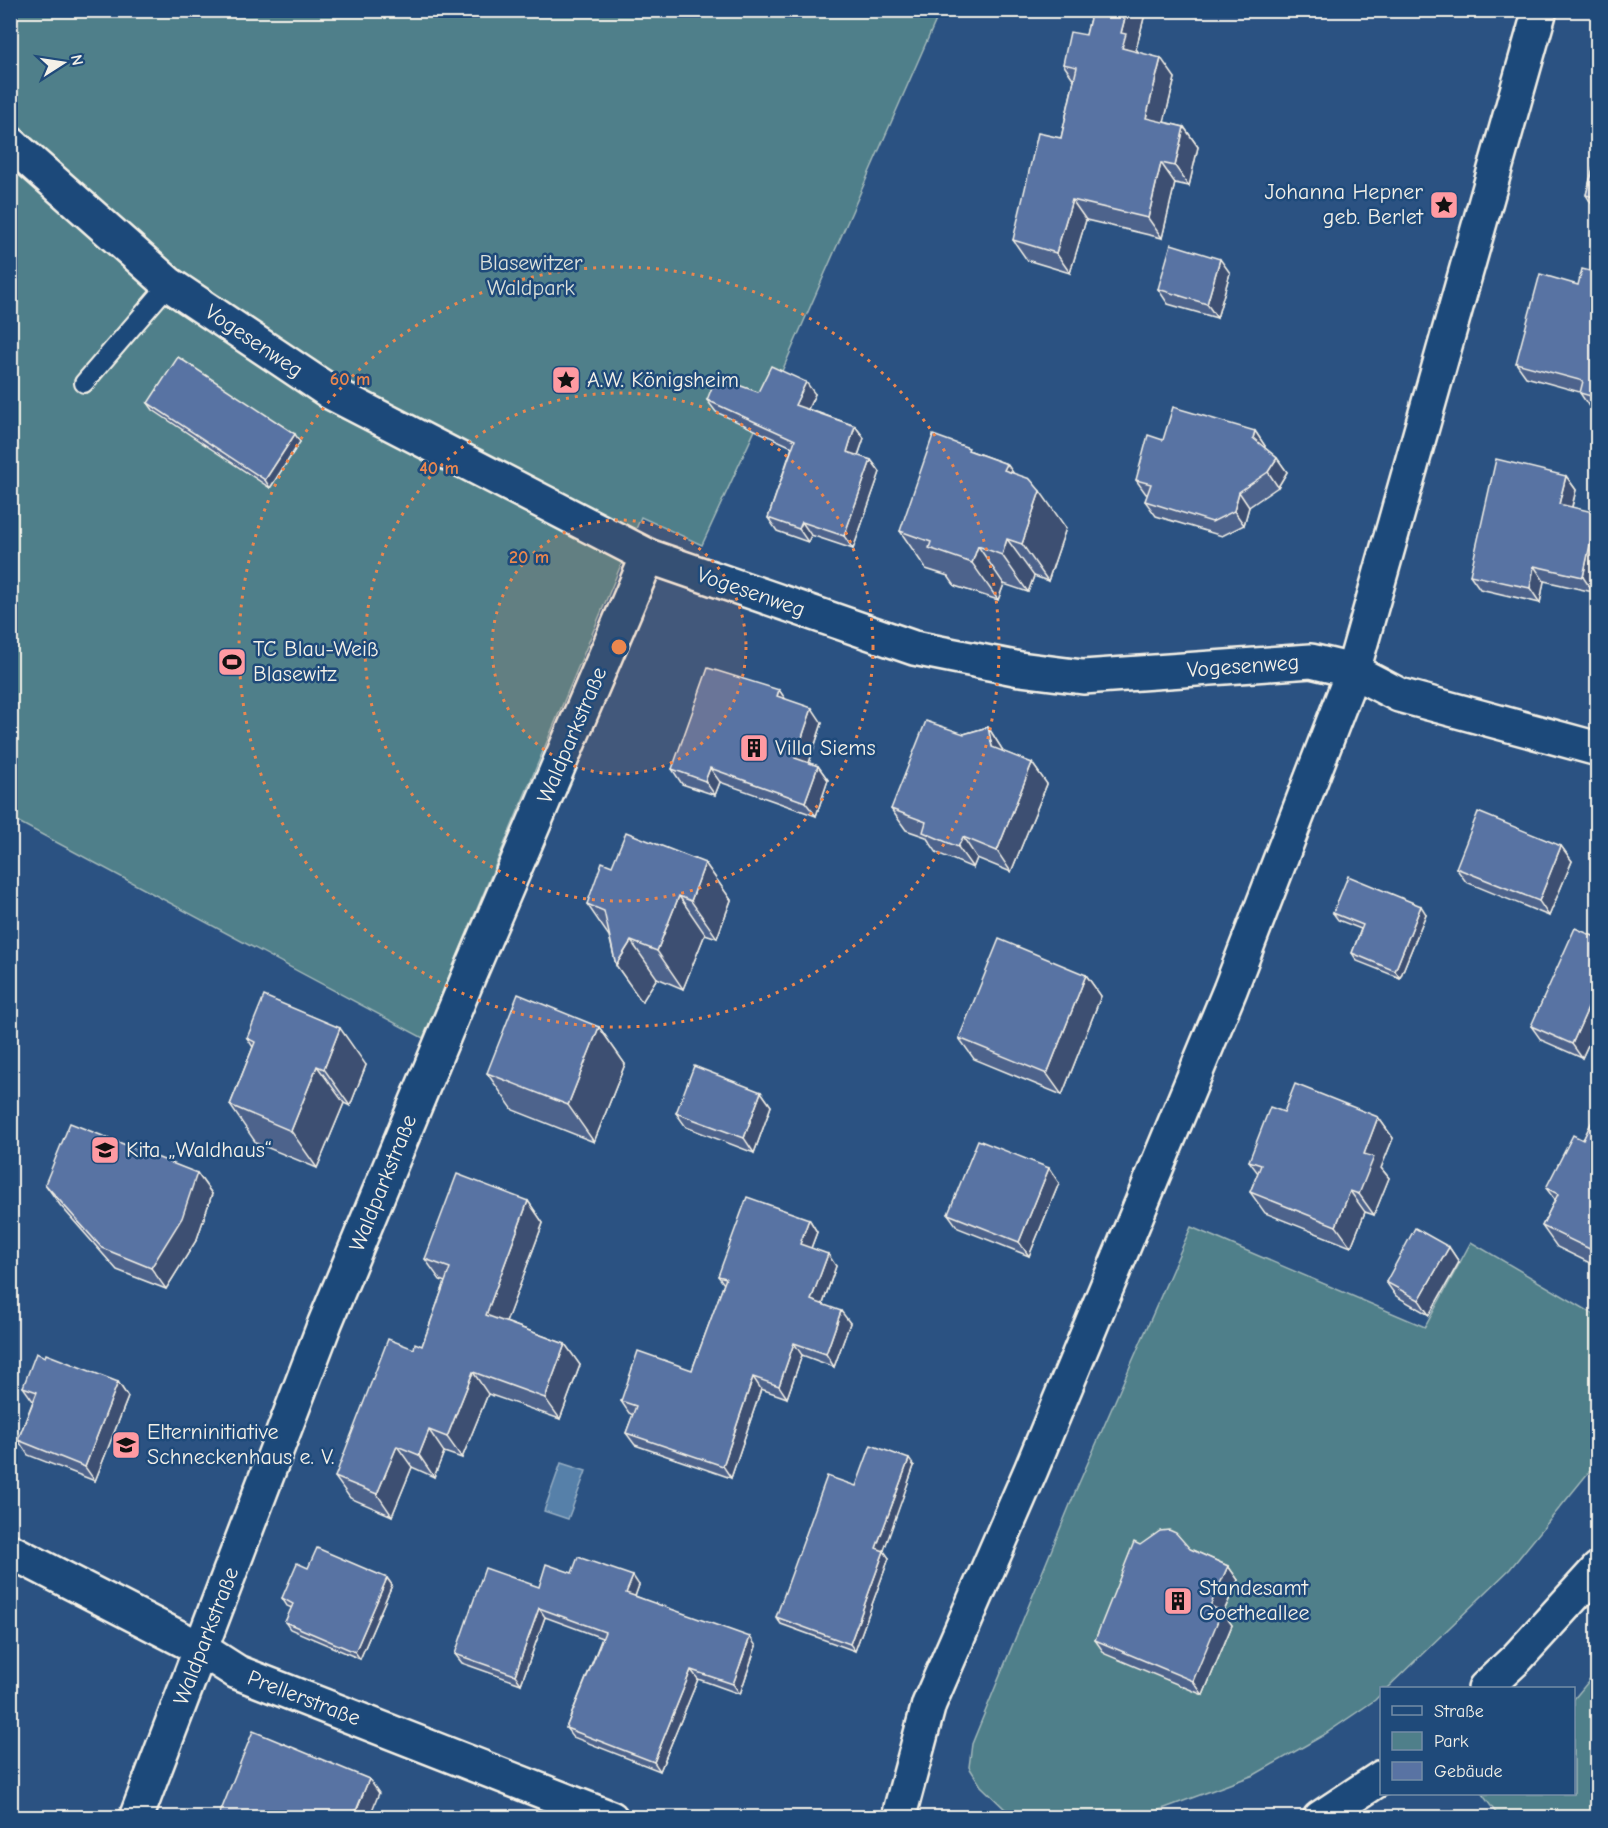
<svg xmlns="http://www.w3.org/2000/svg" width="1608" height="1828" font-family="'Comic Neue',sans-serif">
  <style>
    .green { fill: #4f7f8a; stroke: #a2b8b9; stroke-width: 1.5 }
    .water { fill: #5680a9; stroke: #95adc2; stroke-width: 1.5 }
    .lines { fill: none; stroke-linecap: round; stroke-linejoin: round }
    .service-casing { stroke: #f4f1e8; stroke-width: 22 }
    .minor-casing { stroke: #f4f1e8; stroke-width: 38 }
    .secondary-casing { stroke: #f4f1e8; stroke-width: 38 }
    .service { stroke: #1f4a7a; stroke-width: 18 }
    .minor { stroke: #1f4a7a; stroke-width: 33 }
    .secondary { stroke: #1f4a7a; stroke-width: 33 }
    .wall { fill: #4d638c; stroke: #f4f1e8; stroke-width: 1.5 }
    .shaded-wall { fill: #3e5072; stroke: #f4f1e8; stroke-width: 1.5 }
    .building { fill: #5973a3; stroke: #f4f1e8; stroke-width: 1.5 }
    .ring { fill: none; stroke: #ec874e; stroke-width: 3; stroke-dasharray: 3 6 }
    .labels { text-anchor: middle; dominant-baseline: central; stroke-width: 5; stroke-linejoin: round; paint-order: stroke }
    .poi-label { font-size: 22px; fill: #f4f1e8; stroke: #1f4a7a; text-anchor: start }
    .park-label { font-size: 22px; fill: #dbe0da; stroke: #1f4a7a }
    .street-label { font-size: 22px; fill: #f4f1e8; stroke: #1f4a7a }
    .centre { fill: #ec874e; stroke: #1f4a7a; stroke-width: 3 }
    .ring-label { font-size: 18px; text-anchor: middle; font-weight: bold; fill: #ec874e; stroke: #1f4a7a; stroke-width: 5; stroke-linejoin: round; paint-order: stroke }
  </style>
  <rect width="100%" height="100%" fill="#2b5282"/>
  <filter id="ink" filterUnits="userSpaceOnUse"><feTurbulence type="fractalNoise" baseFrequency=".0167" numOctaves="2"/><feDisplacementMap in="SourceGraphic" scale="12" xChannelSelector="R" yChannelSelector="G"/><feConvolveMatrix kernelMatrix="1 2 1 2 8 2 1 2 1" color-interpolation-filters="sRGB"/></filter>
  <g filter="url(#ink)">
    <g class="green">
      <path d="M11,11H940L779,378L702,545L641,517L423,1038L11,818Z"/>
      <path d="M1191,1227L1425,1327L1471,1242L1597,1316V1462L1510,1569L1387,1688H1382L1381,1694L1375,1700L1322,1736L1254,1775L1154,1812L1125,1817H1024L1005,1809L981,1786L969,1767L972,1744L1076,1490Z"/>
      <path d="M1597,1671V1817H1499L1482,1794H1574V1699Z"/>
    </g>
    <path class="water" d="M561,1463L586,1471L568,1519L544,1511Z"/>
    <g class="lines">
      <g class="service-casing">
        <path id="service" d="M84,383L169,284"/>
      </g>
      <g class="minor-casing">
        <g id="minor">
          <path d="M10,143L169,284L330,392L648,556L914,648L1020,669L1083,677L1311,661L1353,671L1399,695L1598,749"/>
          <path d="M10,1551L201,1649L237,1672L611,1818"/>
          <path d="M136,1818L325,1323L468,978L648,556"/>
          <path d="M900,1818L901,1808L929,1704L1031,1470L1230,990L1353,671L1540,10"/>
        </g>
      </g>
      <g class="secondary-casing">
        <g id="secondary">
          <path d="M1485,1688L1517,1658L1598,1569"/>
          <path d="M1320,1818L1382,1777"/>
        </g>
      </g>
      <use href="#service" class="service"/>
      <use href="#minor" class="minor"/>
      <use href="#secondary" class="secondary"/>
    </g>
    <g class="wall">
      <path d="M1092,10H1146L1136,49L1138,52L1175,78L1164,122L1184,127L1198,147L1189,186L1175,183L1162,238L1086,220L1070,273L1027,260L1013,240L1061,138L1074,80L1063,64L1086,35Z"/>
      <path d="M1598,150V204L1591,203L1586,195Z"/>
      <path d="M1230,273L1217,318L1168,304L1158,289Z"/>
      <path d="M1598,273V410L1590,408L1580,393V392L1526,377L1516,363L1578,285Z"/>
      <path d="M758,392L815,394L808,409L855,426L864,438L858,456L871,460L880,472L853,549L811,535L808,542L777,531L768,518L792,447L716,412L707,400Z"/>
      <path d="M148,403L300,442L270,488L153,410Z"/>
      <path d="M1255,431L1265,446L1264,447L1277,458L1287,472L1278,487L1249,507L1244,525L1222,536L1156,516L1145,501L1148,494H1146L1136,480L1163,440Z"/>
      <path d="M971,451L1007,464L1013,474L1066,528L1048,581L1034,576L1028,592L1004,584L998,600L955,586L948,576L926,569L900,531Z"/>
      <path d="M1566,476L1576,490L1572,507L1593,592L1544,581L1540,603L1480,589L1470,575Z"/>
      <path d="M779,690L785,699L822,723L809,763L818,766L828,780L816,816L720,782L715,795L682,784L672,769Z"/>
      <path d="M988,727L1002,749L1003,752L1032,763L1047,784L1011,872L977,858L973,868L937,853L926,837L906,830L891,809L964,734Z"/>
      <path d="M1561,846L1572,861L1549,916L1466,882L1456,868Z"/>
      <path d="M705,863L731,900L717,938L705,934L683,989L657,978L642,1002L616,965L609,936L587,904L612,866Z"/>
      <path d="M1333,913L1426,914L1400,978L1357,961L1352,953L1361,929L1338,920Z"/>
      <path d="M1598,938V1023L1582,1058L1541,1040L1531,1026Z"/>
      <path d="M1086,975L1101,996L1062,1095L974,1059L959,1038Z"/>
      <path d="M599,1027L625,1064L594,1142L513,1110L487,1073Z"/>
      <path d="M247,1038L366,1065L350,1106L344,1103L317,1168L256,1143L230,1105L253,1047Z"/>
      <path d="M761,1092L771,1106L754,1153L686,1127L676,1113Z"/>
      <path d="M1598,1109V1267L1557,1247L1542,1226L1555,1200L1546,1188L1583,1140Z"/>
      <path d="M1284,1112L1378,1117L1393,1138L1381,1168L1389,1178L1374,1215L1365,1212L1351,1247L1265,1213L1250,1192L1258,1173L1249,1161Z"/>
      <path d="M197,1173L212,1194L197,1239L166,1289L117,1270L60,1205L45,1184Z"/>
      <path d="M1059,1183L1029,1256L958,1228L948,1214Z"/>
      <path d="M528,1201L543,1223L506,1322L565,1344L580,1365L560,1419L488,1394L462,1458L444,1452L434,1477L412,1467L392,1516L350,1498L335,1477L414,1349L422,1346L445,1282L440,1280L425,1259Z"/>
      <path d="M809,1219L817,1232L811,1248L836,1266L823,1304L850,1323L834,1367L802,1355L787,1398L761,1389L731,1478L635,1445L626,1433L633,1415L629,1413L621,1401L692,1370L724,1284L718,1276Z"/>
      <path d="M1449,1247L1459,1262L1429,1315L1396,1296L1386,1282Z"/>
      <path d="M118,1382L128,1397L95,1481L28,1455L18,1440L33,1401L23,1387Z"/>
      <path d="M914,1466L883,1551L889,1558L855,1651L781,1624L776,1617L856,1486Z"/>
      <path d="M1140,1545L1190,1549L1228,1566L1238,1580L1223,1613L1232,1625L1203,1695L1105,1654L1095,1640Z"/>
      <path d="M308,1568L387,1578L392,1585L360,1659L290,1629L285,1622L292,1608L287,1606L282,1598Z"/>
      <path d="M572,1573L639,1585L635,1596L756,1646L740,1694L698,1679L660,1771L573,1737L566,1728L602,1638L545,1617L521,1684L462,1663L455,1654L539,1587Z"/>
    </g>
    <g class="shaded-wall">
      <path d="M1127,10H1146L1136,49L1140,54L1122,48L1121,33Z"/>
      <path d="M1161,58L1175,78L1160,138L1146,118Z"/>
      <path d="M1184,127L1198,147L1189,186L1175,166Z"/>
      <path d="M1161,163L1175,183L1162,238L1148,218Z"/>
      <path d="M1072,200L1086,220L1070,273L1056,253Z"/>
      <path d="M1220,259L1230,273L1217,318L1207,304Z"/>
      <path d="M806,382L815,394L804,417L795,405Z"/>
      <path d="M855,426L864,438L855,464L847,452Z"/>
      <path d="M1255,431L1265,446L1263,452L1253,438Z"/>
      <path d="M295,434L300,442L270,488L265,480Z"/>
      <path d="M1277,458L1287,472L1278,487L1268,472Z"/>
      <path d="M871,460L880,472L853,549L844,536Z"/>
      <path d="M1007,464L1033,501L1004,470Z"/>
      <path d="M1566,476L1576,490L1569,518L1559,504Z"/>
      <path d="M1040,491L1066,528L1048,581L1022,544Z"/>
      <path d="M1239,492L1249,507L1244,525L1234,511Z"/>
      <path d="M1597,513L1598,572L1593,592L1583,577Z"/>
      <path d="M802,522L811,535L808,542L799,529Z"/>
      <path d="M1007,539L1034,576L1028,592L1002,555Z"/>
      <path d="M978,546L1004,584L998,600L972,563Z"/>
      <path d="M1534,566L1544,581L1540,603L1530,588Z"/>
      <path d="M779,690L789,704L777,696Z"/>
      <path d="M812,708L822,723L806,772L795,758Z"/>
      <path d="M988,727L1002,749L1007,768L992,747Z"/>
      <path d="M1032,763L1047,784L1011,872L997,851Z"/>
      <path d="M818,766L828,780L816,816L805,802Z"/>
      <path d="M710,768L720,782L715,795L705,781Z"/>
      <path d="M963,837L977,858L973,868L958,847Z"/>
      <path d="M1561,846L1572,861L1549,916L1539,901Z"/>
      <path d="M705,863L731,900L717,938L691,901Z"/>
      <path d="M679,896L705,934L683,989L657,951Z"/>
      <path d="M1421,906L1426,914L1400,978L1395,971Z"/>
      <path d="M631,941L657,978L642,1002L616,965Z"/>
      <path d="M1086,975L1101,996L1062,1095L1047,1074Z"/>
      <path d="M1598,986V1023L1582,1058L1572,1044Z"/>
      <path d="M599,1027L625,1064L594,1142L568,1105Z"/>
      <path d="M340,1028L366,1065L350,1106L324,1069Z"/>
      <path d="M317,1066L344,1103L317,1168L291,1131Z"/>
      <path d="M761,1092L771,1106L754,1153L744,1138Z"/>
      <path d="M1378,1117L1393,1138L1381,1168L1389,1178L1374,1215L1359,1194L1364,1154Z"/>
      <path d="M1049,1168L1059,1183L1029,1256L1019,1242Z"/>
      <path d="M197,1173L212,1194L197,1239L166,1289L151,1268Z"/>
      <path d="M1350,1191L1365,1212L1351,1247L1336,1226Z"/>
      <path d="M528,1201L543,1223L501,1336L486,1315Z"/>
      <path d="M809,1219L817,1232L808,1256L800,1244Z"/>
      <path d="M1449,1247L1459,1262L1429,1315L1419,1300Z"/>
      <path d="M828,1254L836,1266L820,1312L811,1300Z"/>
      <path d="M841,1311L850,1323L834,1367L826,1354Z"/>
      <path d="M794,1343L802,1355L787,1398L779,1386Z"/>
      <path d="M565,1344L580,1365L560,1419L545,1398Z"/>
      <path d="M473,1372L488,1394L462,1458L447,1437Z"/>
      <path d="M753,1377L761,1389L731,1478L723,1466Z"/>
      <path d="M118,1382L128,1397L95,1481L85,1467Z"/>
      <path d="M429,1430L444,1452L434,1477L419,1455Z"/>
      <path d="M397,1446L412,1467L392,1516L377,1494Z"/>
      <path d="M909,1459L914,1466L882,1556L876,1548Z"/>
      <path d="M884,1551L889,1558L855,1651L850,1644Z"/>
      <path d="M1228,1566L1238,1580L1223,1613L1232,1625L1203,1695L1193,1681L1210,1606Z"/>
      <path d="M633,1576L639,1585L633,1602L626,1593Z"/>
      <path d="M387,1578L392,1585L360,1659L355,1652Z"/>
      <path d="M539,1608L545,1617L521,1684L515,1675Z"/>
      <path d="M750,1637L756,1646L740,1694L733,1684Z"/>
      <path d="M691,1670L698,1679L660,1771L654,1762Z"/>
      <path d="M10,1680L15,1687L10,1696Z"/>
      <path d="M10,1712L17,1721L10,1732Z"/>
      <path d="M369,1779L379,1793L369,1818H353Z"/>
    </g>
    <g class="building">
      <path d="M1092,10H1127L1121,33L1126,34L1122,48L1161,58L1146,118L1184,127L1175,166L1161,163L1148,218L1072,200L1056,253L1013,240L1038,133L1061,138L1077,67L1063,64L1070,32L1086,35Z"/>
      <path d="M1598,150V198L1586,195Z"/>
      <path d="M1171,244L1220,259L1207,304L1158,289Z"/>
      <path d="M1582,269L1598,273V398L1580,393L1583,381L1516,363L1540,274L1578,285Z"/>
      <path d="M178,357L295,434L265,480L148,403Z"/>
      <path d="M771,366L806,382L795,405L855,426L847,452L871,460L844,536L802,522L799,529L768,518L795,440L707,400L716,377L758,392Z"/>
      <path d="M1173,407L1255,431L1253,438L1277,458L1268,472L1239,492L1234,511L1212,522L1145,501L1151,484L1136,480L1148,435L1163,440Z"/>
      <path d="M933,435L969,448L968,450L1007,464L1004,470L1030,479L1040,491L1022,544L1007,539L1002,555L978,546L972,563L929,548L931,542L900,531Z"/>
      <path d="M1496,459L1566,476L1559,504L1597,513L1583,577L1534,566L1530,588L1470,575Z"/>
      <path d="M708,668L779,690L777,696L812,708L795,758L818,766L805,802L710,768L705,781L672,769Z"/>
      <path d="M926,721L964,734L988,727L992,747L1032,763L997,851L963,837L958,847L923,832L926,822L891,809Z"/>
      <path d="M1478,812L1561,846L1539,901L1456,868Z"/>
      <path d="M626,832L705,863L691,901L679,896L657,951L631,941L616,965L604,911L587,904L602,862L612,866Z"/>
      <path d="M1348,876L1421,906L1395,971L1352,953L1363,925L1333,913Z"/>
      <path d="M1575,928L1598,938V986L1572,1044L1531,1026Z"/>
      <path d="M999,939L1086,975L1047,1074L959,1038Z"/>
      <path d="M518,994L599,1027L568,1105L487,1073Z"/>
      <path d="M264,996L340,1028L324,1069L317,1066L291,1131L230,1105L255,1042L247,1038Z"/>
      <path d="M694,1066L761,1092L744,1138L676,1113Z"/>
      <path d="M1295,1084L1378,1117L1364,1154L1374,1157L1359,1194L1350,1191L1336,1226L1250,1192L1261,1165L1249,1161L1270,1107L1284,1112Z"/>
      <path d="M1598,1109V1253L1542,1226L1558,1194L1546,1188L1573,1135L1583,1140Z"/>
      <path d="M70,1123L197,1173L182,1218L151,1268L102,1248L45,1184Z"/>
      <path d="M978,1140L1049,1168L1019,1242L948,1214Z"/>
      <path d="M457,1174L528,1201L486,1315L565,1344L545,1398L473,1372L447,1437L429,1430L419,1455L397,1446L377,1494L335,1477L388,1339L414,1349L415,1343L422,1346L450,1268L425,1259Z"/>
      <path d="M747,1197L809,1219L800,1244L828,1254L811,1300L841,1311L826,1354L794,1343L779,1386L753,1377L723,1466L626,1433L636,1406L621,1401L638,1351L692,1370L726,1278L718,1276Z"/>
      <path d="M1415,1228L1449,1247L1419,1300L1386,1282Z"/>
      <path d="M36,1353L45,1357L46,1354L118,1382L85,1467L18,1440L37,1392L23,1387Z"/>
      <path d="M871,1445L909,1459L876,1548L884,1551L850,1644L776,1617L827,1476L856,1486Z"/>
      <path d="M1169,1530L1176,1533L1190,1549L1228,1566L1210,1606L1222,1611L1193,1681L1095,1640L1134,1542L1140,1545L1160,1531Z"/>
      <path d="M317,1548L387,1578L355,1652L285,1622L293,1604L282,1598L297,1563L308,1568Z"/>
      <path d="M578,1557L633,1576L626,1593L750,1637L733,1684L691,1670L654,1762L566,1728L605,1632L539,1608L515,1675L455,1654L485,1568L539,1587L546,1564L572,1573Z"/>
      <path d="M253,1731L369,1779L353,1818H218Z"/>
    </g>
  </g>
  <circle cx="619" cy="647" r="127" fill="#ec874e" fill-opacity=".12"/>
  <g class="ring">
    <circle cx="619" cy="647" r="127"/>
    <circle cx="619" cy="647" r="254"/>
    <circle cx="619" cy="647" r="380"/>
  </g>
  <defs>
    <g id="sight-square" transform="scale(1.5)"><rect x="-9" y="-9" width="18" height="18" rx="4" fill="#ff9aa2" stroke="#1f4a7a"/><path d="M0-6L1.8-2.2L6-1.7L2.9 1.2L3.7 5.4L0 3.3L-3.7 5.4L-2.9 1.2L-6-1.7L-1.8-2.2Z" fill="#111"/></g>
    <g id="stadium-square" transform="scale(1.5)"><rect x="-9" y="-9" width="18" height="18" rx="4" fill="#ff9aa2" stroke="#1f4a7a"/><path d="M0-5a6.5 5 0 1 0 0 10a6.5 5 0 1 0 0-10ZM-3.5-1.8h7v3.6h-7Z" fill="#111"/></g>
    <g id="building-square" transform="scale(1.5)"><rect x="-9" y="-9" width="18" height="18" rx="4" fill="#ff9aa2" stroke="#1f4a7a"/><path d="M-4-6H4V6H1V3H-1V6H-4ZM-2.5-4.3h1.7v1.8h-1.7ZM.8-4.3h1.7v1.8H.8ZM-2.5-1h1.7V.8h-1.7ZM.8-1h1.7V.8H.8Z" fill="#111"/></g>
    <g id="school-square" transform="scale(1.5)"><rect x="-9" y="-9" width="18" height="18" rx="4" fill="#ff9aa2" stroke="#1f4a7a"/><path d="M0-5L7-2L0 1L-7-2ZM-4 1L0 2.5L4 1V4Q0 6-4 4Z" fill="#111"/></g>
  </defs>
  <g fill-rule="evenodd">
    <use href="#sight-square" x="1444" y="205"/>
    <use href="#sight-square" x="566" y="380"/>
    <use href="#stadium-square" x="232" y="662"/>
    <use href="#building-square" x="754" y="748"/>
    <use href="#school-square" x="105" y="1150"/>
    <use href="#school-square" x="126" y="1445"/>
    <use href="#building-square" x="1178" y="1601"/>
  </g>
  <g class="labels">
    <g class="poi-label">
      <text x="1423" y="192" text-anchor="end">Johanna Hepner<tspan x="1423" dy="25">geb. Berlet</tspan></text>
      <text x="587" y="380">A.W. Königsheim</text>
      <text x="253" y="649">TC Blau-Weiß<tspan x="253" dy="25">Blasewitz</tspan></text>
      <text x="775" y="748">Villa Siems</text>
      <text x="126" y="1150">Kita „Waldhaus“</text>
      <text x="147" y="1432">Elterninitiative<tspan x="147" dy="25">Schneckenhaus e. V.</tspan></text>
      <text x="1199" y="1588">Standesamt<tspan x="1199" dy="25">Goetheallee</tspan></text>
    </g>
    <g class="park-label">
      <text x="531" y="263">Blasewitzer<tspan x="531" dy="25">Waldpark</tspan></text>
    </g>
    <g class="street-label">
      <text transform="translate(254 341) rotate(34)">Vogesenweg</text>
      <text transform="translate(751 592) rotate(19)">Vogesenweg</text>
      <text transform="translate(1243 666) rotate(-4)">Vogesenweg</text>
      <text transform="translate(572 735) rotate(-67)">Waldparkstraße</text>
      <text transform="translate(383 1183) rotate(-68)">Waldparkstraße</text>
      <text transform="translate(206 1636) rotate(-69)">Waldparkstraße</text>
      <text transform="translate(304 1698) rotate(21)">Prellerstraße</text>
    </g>
  </g>
  <circle cx="619" cy="647" r="9" class="centre"/>
  <g class="ring-label">
    <text x="350" y="385">60 m</text>
    <text x="439" y="474">40 m</text>
    <text x="529" y="563">20 m</text>
  </g>
  <rect width="1608" height="1828" fill="none" stroke="#1f4a7a" stroke-width="36"/>
  <rect x="18" y="18" width="1572" height="1792" fill="none" stroke="#f4f1e8" stroke-width="2" filter="url(#ink)"/>
  <rect x="1380" y="1687" width="195" height="108" fill="#1f4a7a" stroke="#748da6" stroke-width="1.5"/>
  <rect x="1392" y="1706" width="30" height="9" fill="#1f4a7a" stroke="#748da6" stroke-width="1.5"/>
  <text x="1434" y="1717" font-size="18" fill="#f4f1e8">Straße</text>
  <rect x="1392" y="1732" width="30" height="18" fill="#4f7f8a" stroke="#748da6" stroke-width="1.5"/>
  <text x="1434" y="1747" font-size="18" fill="#f4f1e8">Park</text>
  <rect x="1392" y="1762" width="30" height="18" fill="#5973a3" stroke="#748da6" stroke-width="1.5"/>
  <text x="1434" y="1777" font-size="18" fill="#f4f1e8">Gebäude</text>
  <g transform="translate(63 63) rotate(78)" stroke="#1f4a7a" stroke-width="4.5" paint-order="stroke">
  <path d="M0-4.5L10 22L0 15L-10 22Z" fill="#f4f1e8"/>
  <text y="-9" font-size="16" font-weight="bold" text-anchor="middle" fill="#f4f1e8">N</text>
  </g>
</svg>
